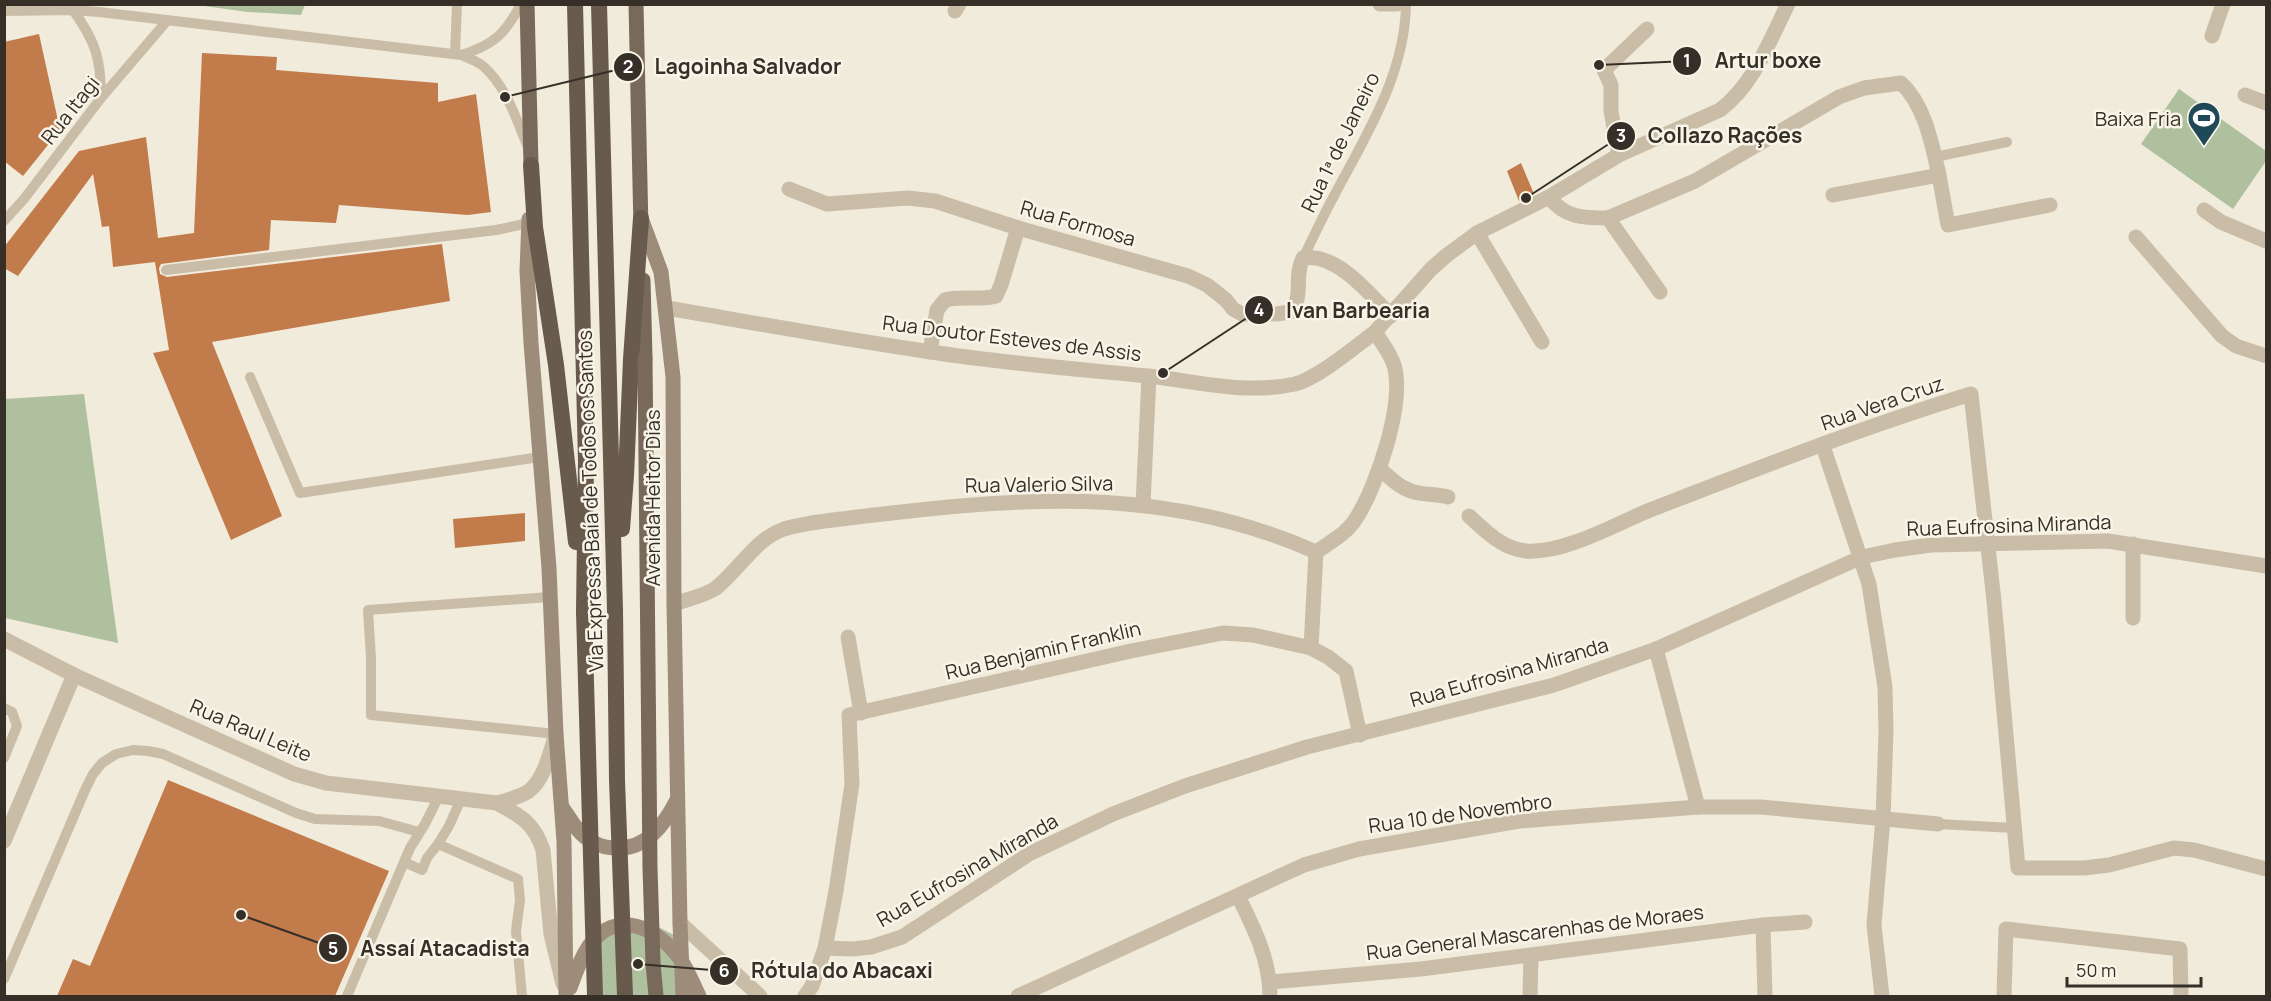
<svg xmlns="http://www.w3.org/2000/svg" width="2271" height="1001" font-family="Manrope,sans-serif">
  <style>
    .green { fill: #aec09d }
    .building { fill: #c27b4a }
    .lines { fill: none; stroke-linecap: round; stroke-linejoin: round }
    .service { stroke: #c9bda8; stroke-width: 10 }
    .pedestrian { stroke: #c9bda8; stroke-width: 15 }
    .minor { stroke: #c9bda8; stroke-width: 15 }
    .tertiary { stroke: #c9bda8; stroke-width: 15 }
    .secondary { stroke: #9d8c7a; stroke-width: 15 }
    .primary { stroke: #78695a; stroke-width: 15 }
    .trunk { stroke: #685a4d; stroke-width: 16 }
    .primary-bridge { stroke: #78695a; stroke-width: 15 }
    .trunk-bridge { stroke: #685a4d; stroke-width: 16 }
    .labels { text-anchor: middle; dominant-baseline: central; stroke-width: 5; stroke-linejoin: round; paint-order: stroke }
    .street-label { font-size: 20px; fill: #362f28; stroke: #f9f4e8 }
    .poi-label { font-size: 20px; fill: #362f28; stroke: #f9f4e8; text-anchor: end }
    .leader { fill: none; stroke: #362f28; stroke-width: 2 }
    .callout-dot { fill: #362f28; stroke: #f9f4e8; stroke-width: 2 }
    .mark-label { font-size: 18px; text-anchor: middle; font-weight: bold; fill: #fff }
    .callout-label { font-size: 21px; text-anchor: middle; font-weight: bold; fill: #362f28; stroke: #f9f4e8; stroke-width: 5; stroke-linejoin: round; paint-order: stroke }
  </style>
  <rect width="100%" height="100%" fill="#f1ebdc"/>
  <g class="green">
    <path d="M197,5H305L301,15L248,12Z"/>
    <path d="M2179,89L2266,151V161L2233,209L2141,144Z"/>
    <path d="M84,394L118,643L5,618V399Z"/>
    <path d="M653,924L685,941L689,996H591L596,931Z"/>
  </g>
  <g class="building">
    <path d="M39,34L60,130L23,176L4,161V42Z"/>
    <path d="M202,53L277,57L276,70L438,83V102L476,94L491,212L468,215L339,205L336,223L271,220L269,250L161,264L159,268L160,274L167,277L442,244L450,301L212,342L282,516L231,540L153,353L169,350L155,262L113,267L109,226L102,227L93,174L18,276L4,268V247L79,151L146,137L158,238L194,233Z"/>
    <path d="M1521,163L1534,194L1519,201L1507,171Z"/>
    <path d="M525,513V541L455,548L453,519Z"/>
    <path d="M168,780L389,871L335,996H57L73,959L90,966Z"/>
  </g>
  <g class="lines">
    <g class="service">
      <path d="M73,10C96,42 101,59 101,98"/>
      <path d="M4,11L73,10L99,12L461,55C494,45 505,34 521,4"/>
      <path d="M455,54L457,4"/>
      <path d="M461,55C468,58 477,61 483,66C506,86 516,118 527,145"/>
      <path d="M1935,157L2007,142"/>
      <path d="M4,221L24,199L101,98L166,22"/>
      <path d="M1303,258C1313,238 1323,216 1334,196C1366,135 1405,75 1406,4"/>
      <path d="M166,270L496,230L529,223"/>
      <path d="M250,377L300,493L540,457"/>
      <path d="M550,597L368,610L371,658V715L556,734"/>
      <path d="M4,708L12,712L17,726L4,758"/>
      <path d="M1938,824L2014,828"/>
      <path d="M438,844L449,826L461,799"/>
      <path d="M404,862L422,870L427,858L438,844L518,879L520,900L516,931L522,996"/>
      <path d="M4,979L85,790L93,774L102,763L116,754L133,750L148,751L163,754L296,813L315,819L379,821L419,832"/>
      <path d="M347,996L410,848L425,824L439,796"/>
    </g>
    <path class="pedestrian" d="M1143,505L1149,376"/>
    <g class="minor">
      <path d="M1380,4H1397"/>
      <path d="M955,11L959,4"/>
      <path d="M2212,36L2223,4"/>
      <path d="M2245,95L2266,103"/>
      <path d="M1619,155L1611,111V85L1604,70L1647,29"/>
      <path d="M1939,175L1948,225L2050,205"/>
      <path d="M789,189L827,204L908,198L935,201L1018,228L1188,276L1207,285L1226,300L1233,309L1242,314H1276L1290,312C1305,295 1293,278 1303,258C1336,252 1370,294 1391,316"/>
      <path d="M1549,197C1565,218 1583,218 1608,218L1660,292"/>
      <path d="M2204,210L2221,222L2266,241"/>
      <path d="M1608,218L1695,181L1839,97L1864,88L1901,83C1925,105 1932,145 1939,175L1833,195"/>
      <path d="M1477,233L1542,342"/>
      <path d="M2136,237L2222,336L2236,346L2266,356"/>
      <path d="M667,308C755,323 842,339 931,352C1002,363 1075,369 1147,376C1197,381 1245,395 1295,384C1318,378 1355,347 1375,332"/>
      <path d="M930,352L937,310L945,300C962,295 979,301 996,296L1001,285L1018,228"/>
      <path d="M1823,446L1869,584L1885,687L1886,732L1883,818L1874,925L1882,996"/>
      <path d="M1379,468C1391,479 1403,491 1419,493C1429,495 1438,494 1448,497"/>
      <path d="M1469,516C1485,531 1503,549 1526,551C1564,554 1616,524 1650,510C1756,469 1863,427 1971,394L1994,601L2018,868H2084L2109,865L2174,848L2194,850L2266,869"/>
      <path d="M2133,544V618"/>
      <path d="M1316,552C1329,543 1346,534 1355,520C1377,487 1405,403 1394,365C1390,353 1382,343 1375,332L1431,269L1447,255L1477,233L1549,197L1619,155L1720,110C1754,84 1769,42 1788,4"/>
      <path d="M674,604C687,599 705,596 716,588C740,569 755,539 784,529C792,526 802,525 811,523C838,519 865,516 892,513C1039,495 1177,490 1316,552"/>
      <path d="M848,637L861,713"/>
      <path d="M1311,648L1328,657L1346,671L1360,735"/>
      <path d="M1656,649L1698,807"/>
      <path d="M1238,896C1254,928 1270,960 1270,996"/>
      <path d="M680,923L760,996"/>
      <path d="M1763,925L1765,996"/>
      <path d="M825,948L853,949L871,947L902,937L1029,854L1113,814L1185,786L1307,747L1554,685L1656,649L1862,557L1895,550L1931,545L2108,541L2266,566"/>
      <path d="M1270,982L1421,969L1763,925L1805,922"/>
      <path d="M805,996L812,986L825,948L836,891L852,784L849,715L1131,651L1223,633L1253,635L1311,648L1316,552"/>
      <path d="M1018,996L1304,865L1359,849L1519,821L1698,807H1761L1938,824"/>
      <path d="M1530,996L1531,956"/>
      <path d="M2004,996L2006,929L2180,949L2181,996"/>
    </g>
    <g class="tertiary">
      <path d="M4,639L74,675L294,774L326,783L497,803C508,800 520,797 529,791C545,778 550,752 556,734"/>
      <path d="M497,803C521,816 534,823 543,850L551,934L563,984"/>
      <path d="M4,841L74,675"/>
    </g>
    <g class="secondary">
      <path d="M641,218L661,272L673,377L674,604L680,923L683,996"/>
      <path d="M529,219L527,271L531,343L549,568L556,734L564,841L566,996"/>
      <path d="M562,807C567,814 572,823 578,830C587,841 601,848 615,848C646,850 664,825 677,800"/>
      <path d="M570,988C575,974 580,959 589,946C616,907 658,928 680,959C688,970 693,984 699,996"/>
    </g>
    <g class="primary">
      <path d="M527,4L531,165"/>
      <path d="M636,4L641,229"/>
      <path d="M643,280L645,358"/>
    </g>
    <g class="trunk">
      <path d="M575,4L586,462L584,612"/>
      <path d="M599,4L615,610"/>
      <path d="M531,165L535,227L556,365L576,542"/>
      <path d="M622,529L626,476L631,359L641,218"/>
    </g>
    <path class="primary-bridge" d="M645,358L650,868L653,963L656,996"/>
    <g class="trunk-bridge">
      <path d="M615,610L617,780L625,996"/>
      <path d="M584,612L595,996"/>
    </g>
  </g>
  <defs>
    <g id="stadium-pin" transform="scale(1.725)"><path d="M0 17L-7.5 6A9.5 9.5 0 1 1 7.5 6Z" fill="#1f4956" stroke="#f9f4e8"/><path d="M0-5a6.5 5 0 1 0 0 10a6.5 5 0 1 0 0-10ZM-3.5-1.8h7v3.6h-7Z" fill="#fff"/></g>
  </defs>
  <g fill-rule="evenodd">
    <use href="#stadium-pin" x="2204" y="118"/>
  </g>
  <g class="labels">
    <g class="street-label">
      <text transform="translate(70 110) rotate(-52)">Rua Itagi</text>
      <text transform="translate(1340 142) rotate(-64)">Rua 1ª de Janeiro</text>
      <text transform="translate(1078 223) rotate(16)">Rua Formosa</text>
      <text transform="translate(1012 338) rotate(7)">Rua Doutor Esteves de Assis</text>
      <text transform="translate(1882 403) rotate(-19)">Rua Vera Cruz</text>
      <text transform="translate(1039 484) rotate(-1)">Rua Valerio Silva</text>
      <text transform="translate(652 498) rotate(-90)">Avenida Heitor Dias</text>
      <text transform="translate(590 501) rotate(-92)">Via Expressa Baía de Todos os Santos</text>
      <text transform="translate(2009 525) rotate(-2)">Rua Eufrosina Miranda</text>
      <text transform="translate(1043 650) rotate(-13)">Rua Benjamin Franklin</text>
      <text transform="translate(1509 672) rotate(-16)">Rua Eufrosina Miranda</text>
      <text transform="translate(251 730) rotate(23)">Rua Raul Leite</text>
      <text transform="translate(1460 813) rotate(-8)">Rua 10 de Novembro</text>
      <text transform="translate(967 870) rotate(-30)">Rua Eufrosina Miranda</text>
      <text transform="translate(1535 932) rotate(-7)">Rua General Mascarenhas de Moraes</text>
    </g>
    <g class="poi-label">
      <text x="2181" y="118">Baixa Fria</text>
    </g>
  </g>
  <path class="leader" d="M1599 65L1687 61M505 97L628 67M1526 198L1621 136M1163 373L1259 310M241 915L333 948M638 964L724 971"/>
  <g class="callout-dot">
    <circle cx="1599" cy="65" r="6"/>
    <circle cx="505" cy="97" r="6"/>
    <circle cx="1526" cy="198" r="6"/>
    <circle cx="1163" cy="373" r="6"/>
    <circle cx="241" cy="915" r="6"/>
    <circle cx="638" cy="964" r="6"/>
    <circle cx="1687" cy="61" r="15"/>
    <circle cx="628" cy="67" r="15"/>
    <circle cx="1621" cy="136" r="15"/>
    <circle cx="1259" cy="310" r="15"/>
    <circle cx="333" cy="948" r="15"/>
    <circle cx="724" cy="971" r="15"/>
  </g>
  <g class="mark-label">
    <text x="1687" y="67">1</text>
    <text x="628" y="73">2</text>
    <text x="1621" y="142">3</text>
    <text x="1259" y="316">4</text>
    <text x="333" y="955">5</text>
    <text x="724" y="977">6</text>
  </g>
  <g class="callout-label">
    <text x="1768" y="68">Artur boxe</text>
    <text x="748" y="74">Lagoinha Salvador</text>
    <text x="1725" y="143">Collazo Rações</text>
    <text x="1358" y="318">Ivan Barbearia</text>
    <text x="445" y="956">Assaí Atacadista</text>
    <text x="842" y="978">Rótula do Abacaxi</text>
  </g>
  <rect width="2271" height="1001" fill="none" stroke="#362f28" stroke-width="12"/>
  <path d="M2067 977v9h134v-9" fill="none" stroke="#362f28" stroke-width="3"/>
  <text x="2076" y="977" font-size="18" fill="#362f28" stroke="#f9f4e8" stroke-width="4.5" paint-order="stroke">50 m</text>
</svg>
